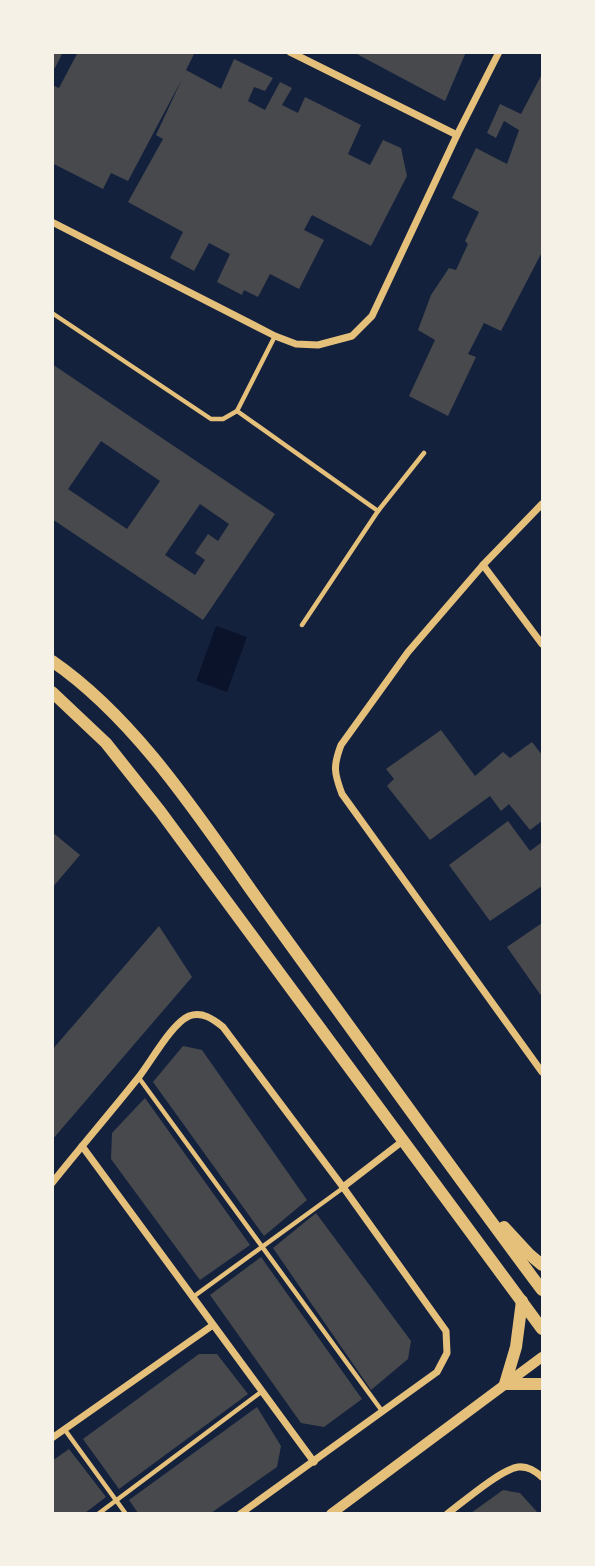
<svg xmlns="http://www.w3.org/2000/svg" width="595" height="1566" font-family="'Archivo Narrow',sans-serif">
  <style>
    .water { fill: #0b132b }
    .building { fill: #48494c; fill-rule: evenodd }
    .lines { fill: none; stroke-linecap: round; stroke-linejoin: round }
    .service { stroke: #e5c07b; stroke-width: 4.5 }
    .minor { stroke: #e5c07b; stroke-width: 7 }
    .tertiary { stroke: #e5c07b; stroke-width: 10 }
    .secondary { stroke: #e5c07b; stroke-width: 12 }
  </style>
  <rect width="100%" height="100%" fill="#14213d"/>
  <path class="water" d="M216,626L247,637L227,692L196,681Z"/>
  <g class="building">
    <path d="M52,52H63L55,68L52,67Z"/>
    <path d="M78,52H195L186,70L221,89L234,59L273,78L265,91L254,87L248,101L265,110L280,82L292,88L282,105L298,113L305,97L361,125L348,154L370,165L383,140L401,148L407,176L371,246L312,215L304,230L324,240L299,289L270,274L258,297L244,290L242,295L217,282L230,254L209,243L194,271L170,258L183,232L128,202L163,139L156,135L182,79L128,181L111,173L103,189L52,163V85L59,88Z"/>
    <path d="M353,52H466L445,101Z"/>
    <path d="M542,74V252L501,331L484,323L468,354L476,357L448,416L409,396L435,340L418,330L431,295L449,268L456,270L468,244L465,241L479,212L452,198L476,148L507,164L519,130L504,121L496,138L487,133L500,104L521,114Z"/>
    <path d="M52,364L275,514L203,620L52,519ZM101,441L160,481L127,529L68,489ZM200,504L229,524L218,541L208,534L195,553L205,560L195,575L165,555Z"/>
    <path d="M441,730L475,776L503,752L510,758L532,742L542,755V821L530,830L509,804L501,811L490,796L430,840L387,786L394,779L386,769Z"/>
    <path d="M508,821L530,851L542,842V886L490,921L449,865Z"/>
    <path d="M52,832L80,855L52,888Z"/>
    <path d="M542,923V997L507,947Z"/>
    <path d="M159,926L192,977L52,1140V1050Z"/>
    <path d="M183,1046L202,1050L307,1200L264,1236L153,1082Z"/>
    <path d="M145,1098L250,1245L200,1280L111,1159L112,1133Z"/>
    <path d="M316,1213L411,1341L408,1359L371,1390L273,1248Z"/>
    <path d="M261,1257L362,1399L324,1427L301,1423L210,1295Z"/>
    <path d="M199,1354H217L248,1394L119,1489L83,1439Z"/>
    <path d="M257,1407L281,1446L277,1467L211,1513H138L129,1500Z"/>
    <path d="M69,1449L106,1497L85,1513H52V1461Z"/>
    <path d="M503,1490L520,1493L538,1513H471Z"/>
  </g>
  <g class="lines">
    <g class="service">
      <path d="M52,313L211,419H223L237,411L275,336"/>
      <path d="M237,411L378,511L302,625"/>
      <path d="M378,511L424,453"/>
      <path d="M139,1078L382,1411"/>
      <path d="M193,1297L343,1188"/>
      <path d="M65,1430L126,1514"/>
      <path d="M98,1514L261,1392"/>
    </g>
    <g class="minor">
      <path d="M290,52L457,135"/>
      <path d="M52,222L275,336L296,344L318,345L352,336L372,316L457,135L499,52"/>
      <path d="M542,504L483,565L408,652L341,745C333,766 334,773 342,794L542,1072"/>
      <path d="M483,565L542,644"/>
      <path d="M82,1146L314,1462"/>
      <path d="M52,1183C80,1148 110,1113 138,1078C151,1062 171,1024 189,1016C202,1011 213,1019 223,1027L343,1187L446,1331L447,1353L437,1372L240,1514"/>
      <path d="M343,1187L404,1140"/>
      <path d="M52,1438L213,1325"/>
      <path d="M447,1514C463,1502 500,1470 518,1467C528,1466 535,1471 542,1477"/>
    </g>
    <path class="tertiary" d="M331,1514L542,1357"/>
    <g class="secondary">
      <path d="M52,661C142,723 208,831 271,918C361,1042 450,1167 542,1290"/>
      <path d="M52,692L106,743L160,811L542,1329"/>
      <path d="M504,1227L529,1254L542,1265"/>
      <path d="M522,1301L516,1347L505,1384H542"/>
    </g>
  </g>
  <rect width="595" height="1566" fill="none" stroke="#f6f1e7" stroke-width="108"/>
</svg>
